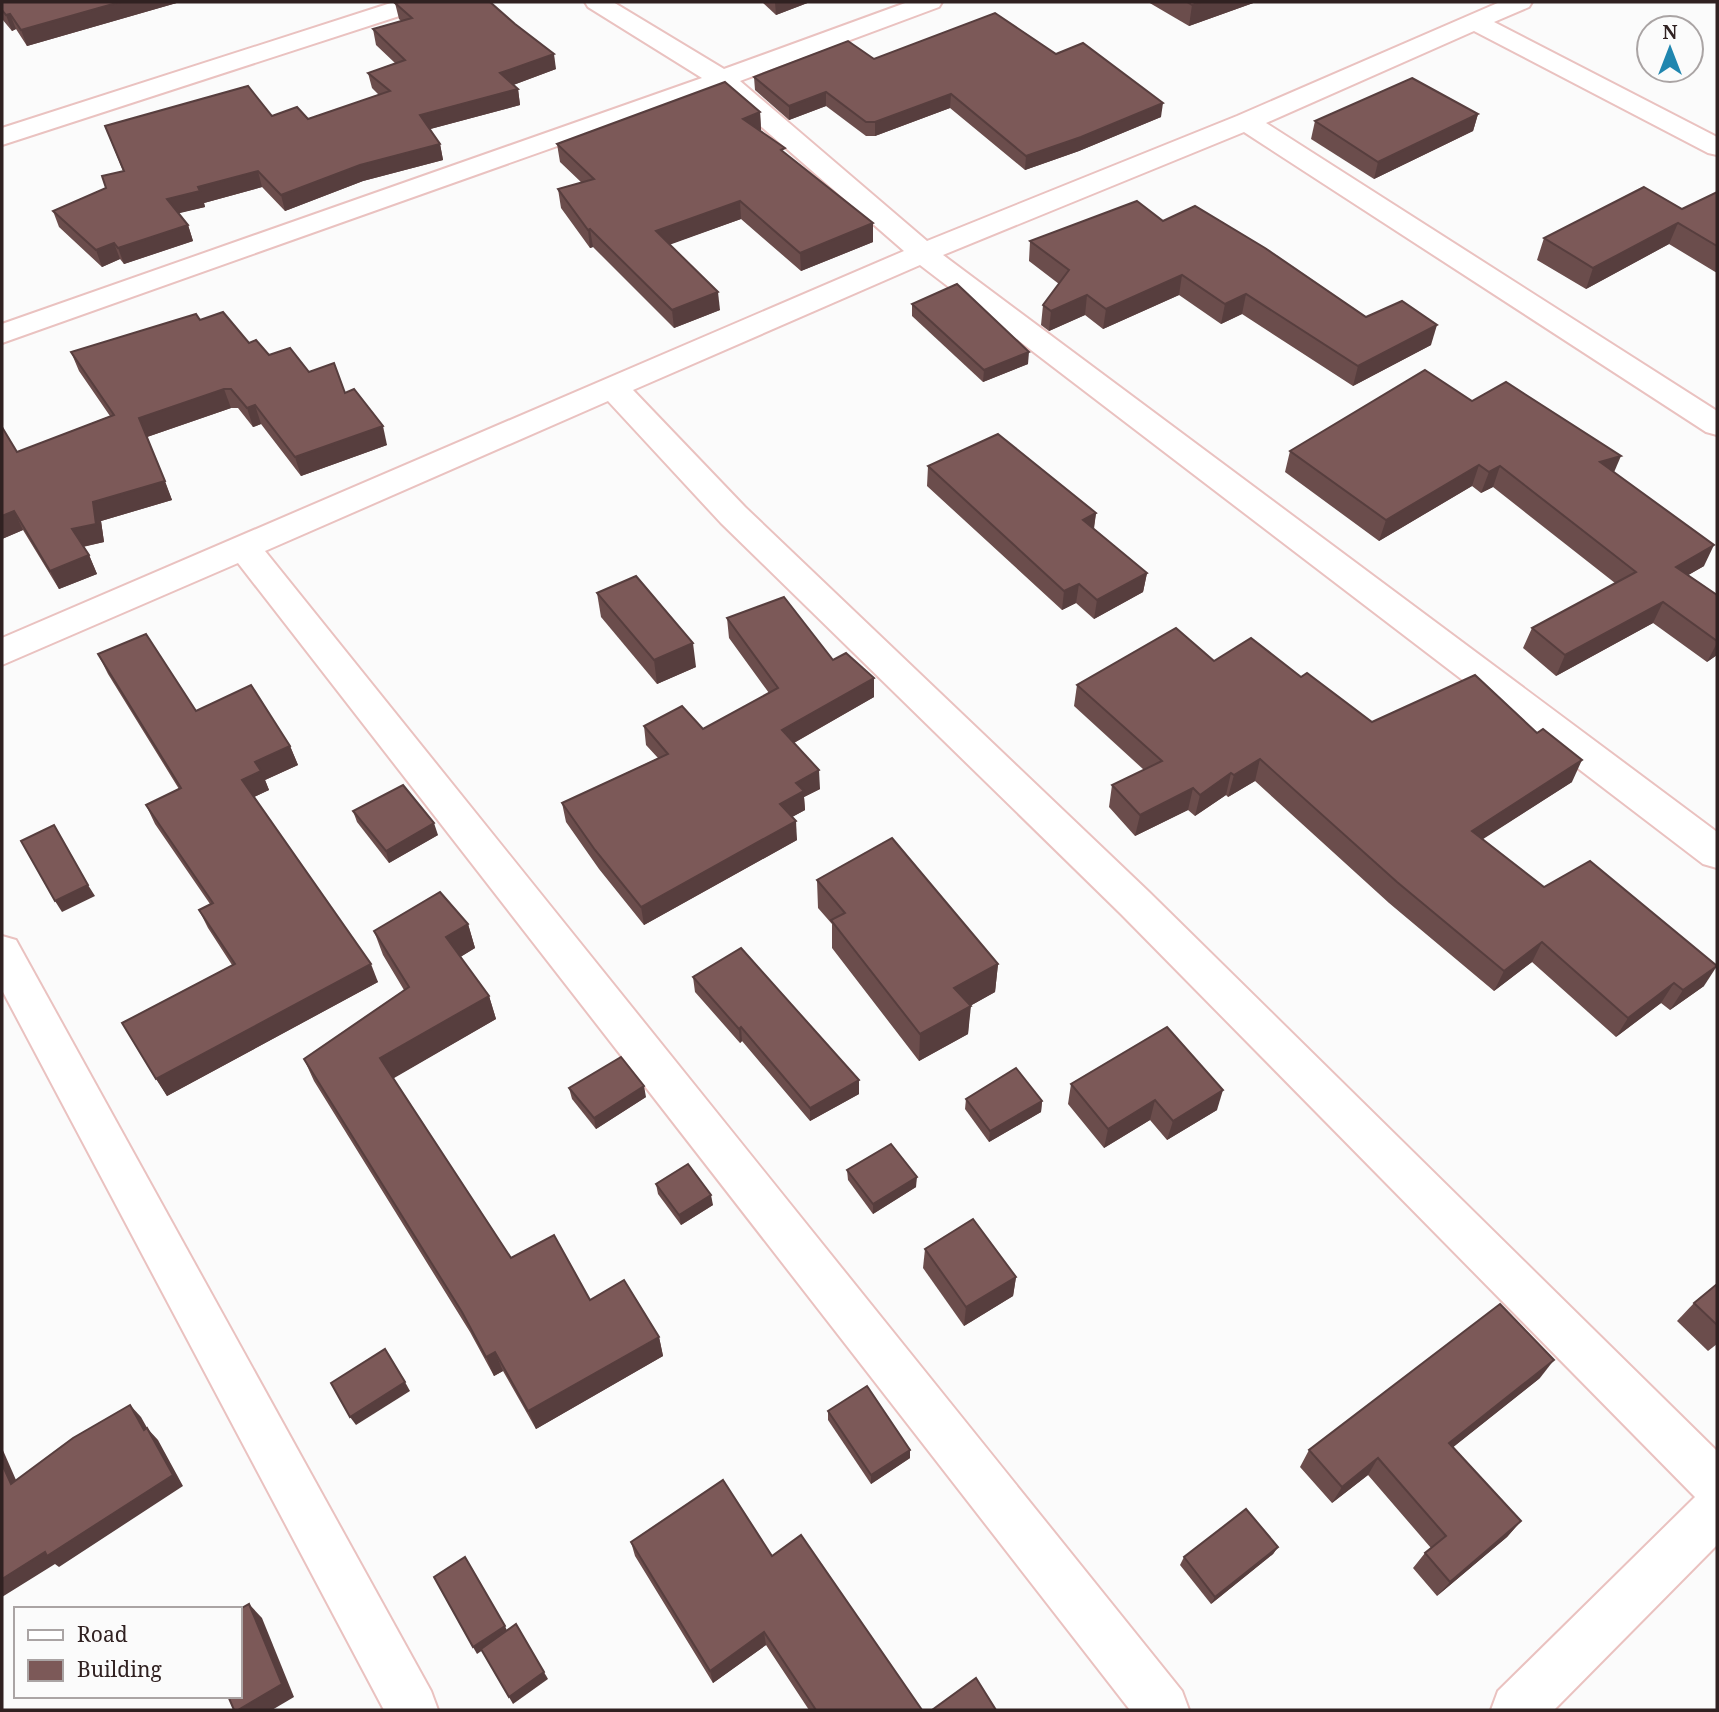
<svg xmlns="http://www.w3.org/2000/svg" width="1719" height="1712" font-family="'Noto Serif',serif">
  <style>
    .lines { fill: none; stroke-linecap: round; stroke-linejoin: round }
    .minor-casing { stroke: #eac2c0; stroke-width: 4 }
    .minor { fill: #fff; fill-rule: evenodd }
    .wall { fill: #6b4d4c }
    .shaded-wall { fill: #573e3e }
    .building { fill: #7c5958; stroke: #573e3e; stroke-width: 2 }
  </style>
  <rect width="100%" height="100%" fill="#fbfbfb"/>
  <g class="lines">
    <g class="minor-casing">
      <g id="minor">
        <path d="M394,2H430L427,7L2,145V128Z"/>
        <path d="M585,2H613L724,69L908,2H942L939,7L740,81L927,241L1237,116L1500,2H1532L1529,7L1494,22L1717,137V155L1708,153L1474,31L1266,123L1717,411V435L1706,432L1244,132L943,255L1717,832V868L1703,864L920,265L633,390L745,507L1149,892L1717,1451V1545L1554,1710H1491L1498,1691L1695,1497L1121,914L721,523L608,401L265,551L1182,1691L1189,1710H1130L238,563L2,665V638L904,251L718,89L2,343V324L702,78L588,7Z"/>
        <path d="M2,936L16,940L431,1691L438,1710H384L2,990Z"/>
      </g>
    </g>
    <use href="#minor" class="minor"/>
  </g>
  <g class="wall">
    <path d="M2,2H180L27,46L16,29L12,31L2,19Z"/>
    <path d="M762,2H810L776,15Z"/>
    <path d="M1148,2H1256L1189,26Z"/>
    <path d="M395,3L556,69L513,85L518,89L520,105L430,129L440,144L443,160L363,181L285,211L262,187L204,203L205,207L178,213L188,225L193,241L124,264L120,259L102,267L59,227L53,211L106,188L123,171L105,126L272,116L308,119L379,95L372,88L368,73L395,63L376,45L373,29L401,21L399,19Z"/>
    <path d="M1056,54L1161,117L1079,151L1025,170L950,108L875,136H866L826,106L789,120L755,90L754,77L874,59Z"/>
    <path d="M760,112L761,130H760L785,153L873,223V242L801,271L741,219L670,244L720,310L674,328L593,247L590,248L561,208L558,189L582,183L560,162L557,144Z"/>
    <path d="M1478,114L1473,131L1374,179L1311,139L1315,121Z"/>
    <path d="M1717,192V273L1669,244L1586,289L1537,260L1544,238L1682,209Z"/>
    <path d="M1163,221L1366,317L1431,345L1353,386L1242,314L1221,324L1179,295L1103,329L1085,315L1049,331L1041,325L1043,305L1059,284L1029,261L1030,241Z"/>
    <path d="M912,304L1028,364L983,382L912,316Z"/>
    <path d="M200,320L249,343L269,355L309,372L345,393L387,445L301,476L261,424L253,427L238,408H231L147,437L172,500L101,521L104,542L83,547L89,555L97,574L59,589L23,530L2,539L17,452L110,416L79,371L71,352Z"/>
    <path d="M1472,401L1614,472L1704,566L1688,575L1717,595V655L1707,662L1653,623L1556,676L1523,648L1532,628L1615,583L1493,487L1481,493L1472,486L1379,541L1285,472L1290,451Z"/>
    <path d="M928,466L1096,513L1094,529L1147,573L1143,592L1094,619L1076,603L1062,610L927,486Z"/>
    <path d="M597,593L696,667L657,684L601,617Z"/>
    <path d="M727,618L833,660L874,697L794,743L820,789L804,797L805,810L792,817L797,840L644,925L599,869L566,822L562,803L658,758L646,745L644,726L703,729L769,693L729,638Z"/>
    <path d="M98,654L196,711L290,746L298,765L265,780L269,790L254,797L378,982L167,1096L122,1023L232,965L208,928L199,910L210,904L155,824L146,805L179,789L108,674Z"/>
    <path d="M1214,661L1301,677L1372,722L1572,782L1482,839L1544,887L1704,986L1670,1010L1661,1003L1616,1037L1532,962L1494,991L1389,903L1255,781L1228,797L1226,795L1195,816L1188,810L1135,836L1109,807L1112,785L1144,770L1074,706L1077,685Z"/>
    <path d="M353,811L438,835L389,863L357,822Z"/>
    <path d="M817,880L998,964L995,992L970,1006L968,1034L919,1061L832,948V924L818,908Z"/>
    <path d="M468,924L475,948L460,957L489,996L496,1019L393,1078L511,1258L659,1337L663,1356L536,1429L503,1371L494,1376L470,1332L314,1081L304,1059L404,990L383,955L374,931Z"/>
    <path d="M693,977L859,1094L810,1121L742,1041L740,1043L695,992Z"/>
    <path d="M1071,1084L1217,1110L1167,1140L1150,1120L1104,1148L1068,1104Z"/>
    <path d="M569,1088L646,1097L596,1129L572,1099Z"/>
    <path d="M966,1099L1042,1101L1041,1112L989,1142L965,1109Z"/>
    <path d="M847,1170L916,1187L873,1214L848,1180Z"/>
    <path d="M656,1184L713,1205L681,1225L658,1194Z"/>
    <path d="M925,1249L1016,1277L1013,1296L964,1326L923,1268Z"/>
    <path d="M1717,1284V1344L1708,1351L1677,1321L1694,1303Z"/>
    <path d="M1540,1378L1453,1447L1521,1521L1507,1537L1437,1596L1413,1568L1425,1553L1431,1548L1368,1475L1332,1503L1300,1467L1309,1450Z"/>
    <path d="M828,1411L910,1458L871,1484L828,1420Z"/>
    <path d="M631,1542L772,1556L922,1710H809L766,1645L713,1683L635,1556Z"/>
    <path d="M1278,1547L1273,1554L1211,1604L1180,1565L1184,1557Z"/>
  </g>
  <g class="shaded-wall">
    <path d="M120,2H180L27,46L21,30Z"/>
    <path d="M775,2H810L776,15Z"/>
    <path d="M1200,2H1256L1189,26L1192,5Z"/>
    <path d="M10,14L16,29L12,31L6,15Z"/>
    <path d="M554,54L556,69L503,89L500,73Z"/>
    <path d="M518,89L520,105L423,131L420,115Z"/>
    <path d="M826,92V106L789,120V106Z"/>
    <path d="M951,94L950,108L875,136V122Z"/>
    <path d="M1163,103L1161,117L1079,151L1025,170L1026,156Z"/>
    <path d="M760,112L761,130L744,137L743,119Z"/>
    <path d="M1478,114L1473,131L1374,179L1378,162Z"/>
    <path d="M440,144L443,160L363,181L285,211L281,195L360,165Z"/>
    <path d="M258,171L262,187L204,203L205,207L172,215L167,199L198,187Z"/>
    <path d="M740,201L741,219L658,249L656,231Z"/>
    <path d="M873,223V242L801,271L800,253Z"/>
    <path d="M1678,223L1669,244L1586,289L1593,268Z"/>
    <path d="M188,225L193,241L124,264L118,248Z"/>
    <path d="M590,229L593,247L590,248L588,230Z"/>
    <path d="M114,243L120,259L102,267L96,250Z"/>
    <path d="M1182,275L1179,295L1103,329L1106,309Z"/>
    <path d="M718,292L720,310L674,328L672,310Z"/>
    <path d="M1246,294L1242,314L1221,324L1225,304Z"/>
    <path d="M1087,295L1085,315L1049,331L1051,311Z"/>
    <path d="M1437,325L1431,345L1353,386L1358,366Z"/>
    <path d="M1029,352L1028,364L983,382L984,370Z"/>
    <path d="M224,389L231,408L147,437L139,418Z"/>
    <path d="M255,405L261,424L253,427L247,408Z"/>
    <path d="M383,426L387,445L301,476L295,457Z"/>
    <path d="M1621,456L1612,477L1600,462Z"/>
    <path d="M1479,465L1472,486L1379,541L1386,520Z"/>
    <path d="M1500,466L1493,487L1481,493L1489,472Z"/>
    <path d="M165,481L172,500L101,521L104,542L81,547L72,529L93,502Z"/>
    <path d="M14,511L23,530L2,539V516Z"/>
    <path d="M1096,513L1093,532L1083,520Z"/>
    <path d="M1714,545L1704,566L1666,588L1676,567Z"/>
    <path d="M89,555L97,574L59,589L50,571Z"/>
    <path d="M1147,573L1143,592L1094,619L1097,600Z"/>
    <path d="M1079,584L1076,603L1062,610L1064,591Z"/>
    <path d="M1663,602L1653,623L1556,676L1565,655Z"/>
    <path d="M693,643L696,667L657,684L654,660Z"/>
    <path d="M1717,643V655L1707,662Z"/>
    <path d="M874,678V697L783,749L782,730Z"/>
    <path d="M290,746L298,765L265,780L269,790L250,799L242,780L255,762Z"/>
    <path d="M1260,759L1255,781L1228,797L1234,775Z"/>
    <path d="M1582,760L1572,782L1463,852L1472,831Z"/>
    <path d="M819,770L820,789L804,797L805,810L781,823L780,804L796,783Z"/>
    <path d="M1231,773L1226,795L1195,816L1200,795Z"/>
    <path d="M1193,788L1188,810L1135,836L1140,815Z"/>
    <path d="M796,821L797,840L644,925L641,907Z"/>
    <path d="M434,823L438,835L389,863L386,851Z"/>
    <path d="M88,885L95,896L62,912L55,901Z"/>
    <path d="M468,924L475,948L454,961L446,937Z"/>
    <path d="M1542,942L1532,962L1494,991L1504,971Z"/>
    <path d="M371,964L378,982L167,1096L156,1079Z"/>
    <path d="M998,964L995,992L952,1016L954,988Z"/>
    <path d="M1717,966L1704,986L1670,1010L1683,990Z"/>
    <path d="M1674,983L1661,1003L1616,1037L1628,1018Z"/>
    <path d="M489,996L496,1019L389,1081L380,1058Z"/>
    <path d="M971,1006L968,1034L919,1061L920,1034Z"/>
    <path d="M741,1027L742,1041L740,1043L739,1029Z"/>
    <path d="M859,1080V1094L810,1121V1108Z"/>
    <path d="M644,1086L646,1097L596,1129L594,1118Z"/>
    <path d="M1223,1090L1217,1110L1167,1140L1173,1121Z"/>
    <path d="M1155,1100L1150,1120L1104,1148L1108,1129Z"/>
    <path d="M1042,1101L1041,1112L989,1142L990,1131Z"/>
    <path d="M917,1177L916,1187L873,1214V1204Z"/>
    <path d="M711,1195L713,1205L681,1225L679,1215Z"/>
    <path d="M1016,1277L1013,1296L964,1326L966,1307Z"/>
    <path d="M659,1337L663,1356L536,1429L528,1411Z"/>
    <path d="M495,1352L503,1371L494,1376L486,1357Z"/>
    <path d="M1554,1360L1540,1378L1437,1460L1449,1443Z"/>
    <path d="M405,1382L410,1391L356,1425L350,1417Z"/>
    <path d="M130,1405L141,1417L155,1442L144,1430Z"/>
    <path d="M147,1428L158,1440L183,1486L59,1567L55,1564L2,1597V1579Z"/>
    <path d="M2,1448L23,1496L11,1484L2,1464Z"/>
    <path d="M910,1450V1458L871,1484V1475Z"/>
    <path d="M1378,1458L1368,1475L1332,1503L1342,1487Z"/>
    <path d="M1521,1521L1507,1537L1437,1596L1450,1582Z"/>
    <path d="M1278,1547L1273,1554L1211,1604L1215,1597Z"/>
    <path d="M249,1604L262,1618L294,1697L272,1710H238Z"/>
    <path d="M505,1626L508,1633L477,1654L473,1647Z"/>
    <path d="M764,1632L766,1645L713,1683L710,1671Z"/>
    <path d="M544,1672L548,1679L513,1704L509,1697Z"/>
  </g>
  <g class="building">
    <path d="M2,2H120L21,30L10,14L6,15L2,10Z"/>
    <path d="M400,2H490L515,24L554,54L500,73L518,89L420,115L440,144L360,165L281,195L258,171L198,187L200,191L167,199L188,225L118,248L114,243L96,250L53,211L106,188L102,176L124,171L105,126L248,86L272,116L297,107L308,119L390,91L368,73L405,60L373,29L412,18L395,3Z"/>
    <path d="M1187,2H1200L1192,5Z"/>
    <path d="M995,13L1056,54L1083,43L1163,103L1081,137L1026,156L951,94L875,122H866L826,92L789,106L754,77L848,41L874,59Z"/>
    <path d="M1412,78L1478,114L1378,162L1315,121Z"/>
    <path d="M725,82L760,112L743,119L785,148L781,150L873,223L800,253L740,201L656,231L718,292L672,310L590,229L588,230L558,189L594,179L557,144Z"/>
    <path d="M1644,187L1682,209L1717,192V246L1678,223L1593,268L1544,238Z"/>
    <path d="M1137,201L1163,221L1195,206L1265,248L1366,317L1402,301L1437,325L1358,366L1246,294L1225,304L1182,275L1106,309L1087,295L1051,311L1043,305L1069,270L1030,241Z"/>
    <path d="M957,284L1029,352L984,370L912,304Z"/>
    <path d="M223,312L249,343L256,340L269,355L290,348L309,372L334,363L345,393L354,389L383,426L295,457L255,405L247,408L231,389H224L139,418L165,481L93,502L96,524L72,529L89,555L50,571L14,511L2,516V427L17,452L114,415L71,352L196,314L200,320Z"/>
    <path d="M1425,370L1472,401L1506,382L1621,456L1600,462L1714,545L1676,567L1717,595V641L1663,602L1565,655L1532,628L1636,572L1500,466L1489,472L1479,465L1386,520L1290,451Z"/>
    <path d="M998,434L1096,513L1083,520L1147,573L1097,600L1079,584L1064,591L928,466Z"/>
    <path d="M636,576L693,643L654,660L597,593Z"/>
    <path d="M784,597L833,660L846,653L874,678L782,730L819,770L796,783L804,791L780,804L796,821L641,907L595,850L562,803L668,754L644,726L682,706L703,729L778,688L727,618Z"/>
    <path d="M1176,628L1214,661L1251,638L1301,677L1307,673L1372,722L1475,675L1537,733L1543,729L1582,760L1472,831L1544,887L1590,861L1717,966L1683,990L1674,983L1628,1018L1542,942L1504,971L1397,882L1260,759L1234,775L1231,773L1200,795L1193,788L1140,815L1112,785L1162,761L1077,685Z"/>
    <path d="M146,634L196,711L251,685L290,746L255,762L261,771L242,780L371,964L156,1079L122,1023L235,964L199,910L213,903L146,805L181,788L98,654Z"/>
    <path d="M403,785L434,823L386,851L353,811Z"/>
    <path d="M54,825L88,885L55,901L21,841Z"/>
    <path d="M892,838L998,964L954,988L971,1006L920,1034L831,920L845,913L817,880Z"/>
    <path d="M440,892L468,924L446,937L489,996L380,1058L511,1258L554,1235L590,1300L624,1280L659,1337L528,1411L495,1352L486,1357L462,1312L304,1059L409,987L374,931Z"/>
    <path d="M741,948L859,1080L810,1108L741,1027L739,1029L693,977Z"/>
    <path d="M1167,1027L1223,1090L1173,1121L1155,1100L1108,1129L1071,1084Z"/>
    <path d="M621,1057L644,1086L594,1118L569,1088Z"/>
    <path d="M1016,1068L1042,1101L990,1131L966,1099Z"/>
    <path d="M891,1144L917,1177L873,1204L847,1170Z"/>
    <path d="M688,1164L711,1195L679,1215L656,1184Z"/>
    <path d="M973,1219L1016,1277L966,1307L925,1249Z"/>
    <path d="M1717,1284V1325L1694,1303Z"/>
    <path d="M1500,1304L1554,1360L1449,1443L1521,1521L1450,1582L1425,1553L1446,1536L1378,1458L1342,1487L1309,1450Z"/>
    <path d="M385,1349L405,1382L350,1417L331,1383Z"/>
    <path d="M867,1386L910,1450L871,1475L828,1411Z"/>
    <path d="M130,1405L144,1430L147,1428L173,1475L47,1556L45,1552L2,1579V1464L11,1484L73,1438Z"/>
    <path d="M723,1480L772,1556L801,1535L922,1710H816L764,1632L710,1671L631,1542Z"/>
    <path d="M1246,1509L1278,1547L1215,1597L1184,1557Z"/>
    <path d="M465,1557L505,1626L473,1647L434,1577Z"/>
    <path d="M249,1604L282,1684L238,1710H234L228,1696H240V1609Z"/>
    <path d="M516,1624L544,1672L509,1697L481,1649Z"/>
    <path d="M976,1678L996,1710H932Z"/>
  </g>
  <rect width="1719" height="1712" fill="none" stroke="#302121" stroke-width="7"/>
  <rect x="14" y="1607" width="228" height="91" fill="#fbfbfb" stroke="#aaa4a4" stroke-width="2"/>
  <rect x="28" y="1630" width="35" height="10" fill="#ffffff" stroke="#aaa4a4" stroke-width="2"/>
  <text x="77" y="1642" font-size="21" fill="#302121">Road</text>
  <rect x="28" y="1660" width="35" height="21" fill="#7c5958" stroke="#aaa4a4" stroke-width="2"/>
  <text x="77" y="1677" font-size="21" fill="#302121">Building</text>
  <g transform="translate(1670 49)"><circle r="33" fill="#fbfbfb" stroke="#aaa4a4" stroke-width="2"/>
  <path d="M0-5L12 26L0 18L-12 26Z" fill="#2086af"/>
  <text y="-10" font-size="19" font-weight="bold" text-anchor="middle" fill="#302121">N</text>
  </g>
</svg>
